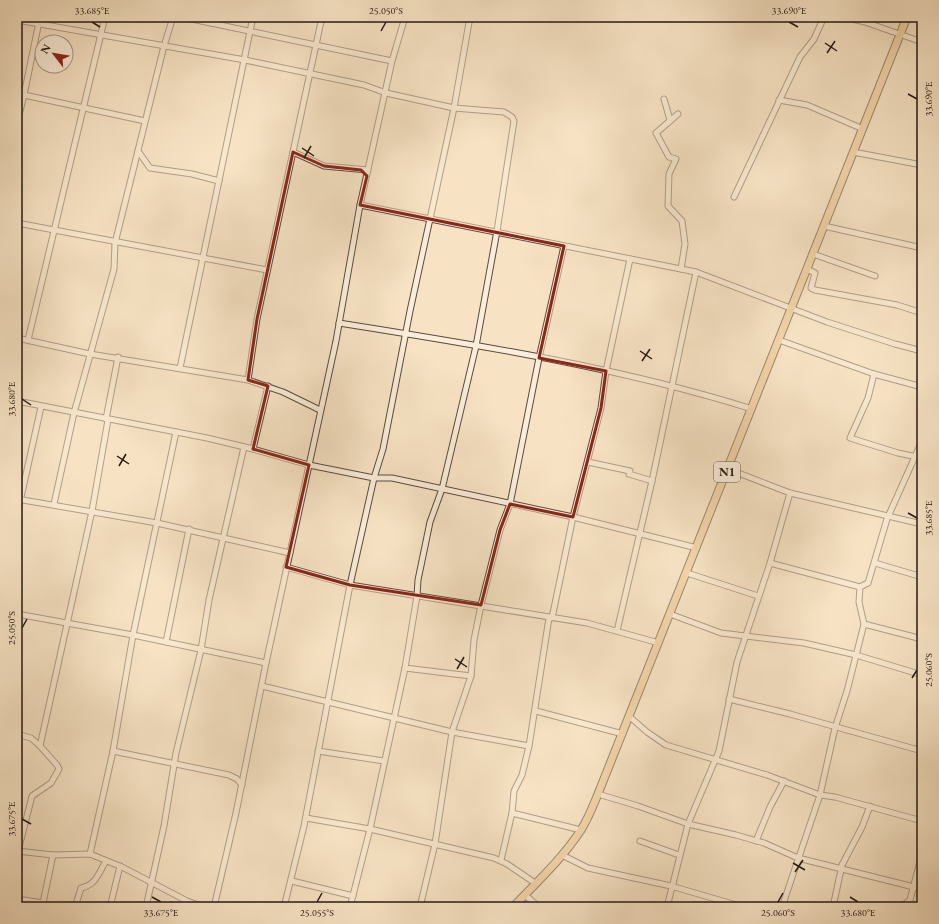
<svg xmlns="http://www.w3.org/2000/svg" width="939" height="924" font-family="'EB Garamond',serif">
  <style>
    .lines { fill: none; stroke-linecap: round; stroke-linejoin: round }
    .minor-casing { stroke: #594c40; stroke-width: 7 }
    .highway-casing { stroke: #241914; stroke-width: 9 }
    .minor { stroke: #faedd9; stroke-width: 5 }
    .highway { stroke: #ecc282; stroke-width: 7 }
    .marked { fill: none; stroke: #8f2418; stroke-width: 3; stroke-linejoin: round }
    .ticks { fill: none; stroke: #241914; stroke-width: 1.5 }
    .labels { text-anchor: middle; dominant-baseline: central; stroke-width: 3.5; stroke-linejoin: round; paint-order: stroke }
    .shield { fill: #faedd9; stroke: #64594f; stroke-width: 1 }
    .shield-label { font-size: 12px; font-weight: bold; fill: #241914 }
    .neatline { fill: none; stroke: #241914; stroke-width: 1.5 }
    .ticks-label { font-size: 10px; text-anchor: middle; fill: #241914 }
  </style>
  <rect width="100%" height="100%" fill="#f7e3c4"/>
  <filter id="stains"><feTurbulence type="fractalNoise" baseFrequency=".005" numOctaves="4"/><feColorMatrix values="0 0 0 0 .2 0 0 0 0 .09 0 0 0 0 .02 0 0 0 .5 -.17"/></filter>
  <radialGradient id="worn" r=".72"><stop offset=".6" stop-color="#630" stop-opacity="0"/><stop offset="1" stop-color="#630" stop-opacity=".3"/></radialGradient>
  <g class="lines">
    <g class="minor-casing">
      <g id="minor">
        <path d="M182,17L392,61"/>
        <path d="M844,17L865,22L922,42"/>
        <path d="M17,20L245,60L364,85L386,93L454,108L504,112L512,117L514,121L497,231L476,346L442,489L430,522L418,580L417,596L405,668L370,829L350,907"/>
        <path d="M212,23L213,17"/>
        <path d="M24,95L145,121"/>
        <path d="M664,99L670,120"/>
        <path d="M779,100L807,105L863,129"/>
        <path d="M678,114L656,133L669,157L676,159L669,174L668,206L682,221L685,244L681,269"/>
        <path d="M17,123L24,95L40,17"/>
        <path d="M138,151L150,168L192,174L219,181"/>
        <path d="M293,152L324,166L368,170"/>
        <path d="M853,152L922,165"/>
        <path d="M734,197L800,57L814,39L824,17"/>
        <path d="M360,205L696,272L827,322L895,344L922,351"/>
        <path d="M17,223L267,270"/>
        <path d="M824,226L922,248"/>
        <path d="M813,254L875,276"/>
        <path d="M807,269L815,273L811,288L815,290L897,305L922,313"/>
        <path d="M339,323C478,345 618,367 752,409"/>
        <path d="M17,338L90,354L248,380L283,392L320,410"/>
        <path d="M28,340L105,17"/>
        <path d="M779,340L874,374L922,387"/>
        <path d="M180,368L253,17"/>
        <path d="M874,374L868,398L850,438L898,453L922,458"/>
        <path d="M248,380L257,319L322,17"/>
        <path d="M17,401L207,438L253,449L309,465L374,478H392L573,517L697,548"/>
        <path d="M106,419L118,357"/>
        <path d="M253,449L268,386"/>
        <path d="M588,462L630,471L629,474L652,481"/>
        <path d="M728,469L790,493L922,524"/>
        <path d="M17,499L157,523L290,553"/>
        <path d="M54,504L74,413L114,269L115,243L164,46L173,17"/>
        <path d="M17,515L41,407"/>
        <path d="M770,563L860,587"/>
        <path d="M875,563L922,577"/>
        <path d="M286,567L350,585L587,623L659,643"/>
        <path d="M687,573L758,596"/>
        <path d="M17,614L133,635L266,663"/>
        <path d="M670,614L721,633L804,643L856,655L922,675"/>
        <path d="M552,618L573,517L601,408L606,371L630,259"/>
        <path d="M864,624L922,639"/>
        <path d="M617,631L652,481L696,272"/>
        <path d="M166,642L189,529"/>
        <path d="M405,668L471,676"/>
        <path d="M262,686L452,732L529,746"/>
        <path d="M729,699L790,714L922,751"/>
        <path d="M536,711L623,734"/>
        <path d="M630,717L647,732L666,745L767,775L820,795L835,797L922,821"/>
        <path d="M17,734L31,738L40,746"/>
        <path d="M113,751L229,775L237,779L242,785"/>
        <path d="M318,751L384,761"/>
        <path d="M598,794L638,806L688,824L736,835L764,843L798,858L922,889"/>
        <path d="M512,813L581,830"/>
        <path d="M306,818L370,829L494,858L507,864L535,883"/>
        <path d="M640,841L679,855"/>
        <path d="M756,841L770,807L784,781"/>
        <path d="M17,851L53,855L90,854L122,867L187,901L204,907"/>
        <path d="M90,854L113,751L133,635L176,432"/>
        <path d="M17,855L32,796L51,783L59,769L57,765L40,746L92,511L108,420"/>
        <path d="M562,855L588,868L671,886L743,907"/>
        <path d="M501,860L512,813L514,791L522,775L529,746L549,618"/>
        <path d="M292,881L353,896"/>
        <path d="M525,895L539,907"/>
        <path d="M17,899L43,903L53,855"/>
        <path d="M75,907L81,888C96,885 98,874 106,861"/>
        <path d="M110,907L120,866"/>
        <path d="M146,907L164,826L176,753L201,650L209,600L244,447"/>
        <path d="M214,907L236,813L266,663L336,341L360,205L392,61L405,17"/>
        <path d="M284,907L304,826L350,585L374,478L383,449L410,311L454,108L470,17"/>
        <path d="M420,907L435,844L452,732L471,676L474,640L481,605L500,530L510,504L539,358L564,246"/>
        <path d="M667,907L688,824L719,751L737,662L770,563L790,493"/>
        <path d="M782,907L820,795L835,728L847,691L864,624L859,602L860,587L868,583L887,519L922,441"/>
        <path d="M833,907L842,865L862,827L870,806"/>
        <path d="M901,907L910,900L922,854"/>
      </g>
    </g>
    <g class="highway-casing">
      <path id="highway" d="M513,907C536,883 562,859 581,830C588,819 593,806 598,794L907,17"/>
    </g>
    <use href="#minor" class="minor"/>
    <use href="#highway" class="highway"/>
  </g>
  <path d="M0 0H939V924H0ZM293,152L324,166L361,170L367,176L360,205L564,246L539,358L606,371L601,408L573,517L510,504L500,530L481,605L350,585L286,567L309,465L253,449L268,386L248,380L257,319Z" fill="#f7e3c4" fill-opacity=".55" fill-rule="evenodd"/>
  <path class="marked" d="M293,152L324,166L361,170L367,176L360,205L564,246L539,358L606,371L601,408L573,517L510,504L500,530L481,605L350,585L286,567L309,465L253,449L268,386L248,380L257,319Z"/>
  <path class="ticks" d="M92,22L100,27M789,22L798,27M381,31L386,22M825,43L837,51M827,53L835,41M908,94L917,99M302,148L314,156M304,158L311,146M640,351L652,359M642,361L650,349M22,399L31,405M117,456L129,464M119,466L126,454M908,513L917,518M22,628L27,619M455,659L467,667M457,669L464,657M912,678L917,670M22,819L31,824M793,863L805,870M795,872L803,860M152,897L161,902M850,897L858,902M317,902L322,893M778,902L783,893"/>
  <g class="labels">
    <rect class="shield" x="714" y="462" width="26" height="20" rx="3"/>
    <g class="shield-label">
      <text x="727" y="472">N1</text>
    </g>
  </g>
  <rect width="939" height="924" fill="none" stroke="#f7e3c4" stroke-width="44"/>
  <g transform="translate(54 54) rotate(301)"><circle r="19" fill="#faedd9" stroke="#a4988a"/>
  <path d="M0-3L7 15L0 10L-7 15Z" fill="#8f2418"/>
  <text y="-6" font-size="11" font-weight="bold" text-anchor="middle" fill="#241914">N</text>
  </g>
  <rect x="22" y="22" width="895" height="880" class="neatline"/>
  <g class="ticks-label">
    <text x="92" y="14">33.685°E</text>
    <text x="386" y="14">25.050°S</text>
    <text x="789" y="14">33.690°E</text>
    <text transform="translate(928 99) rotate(-90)" y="4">33.690°E</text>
    <text transform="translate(11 399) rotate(-90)" y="4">33.680°E</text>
    <text transform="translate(928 518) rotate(-90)" y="4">33.685°E</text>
    <text transform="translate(11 628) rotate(-90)" y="4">25.050°S</text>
    <text transform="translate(928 670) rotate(-90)" y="4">25.060°S</text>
    <text transform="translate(11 819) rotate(-90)" y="4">33.675°E</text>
    <text x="161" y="916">33.675°E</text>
    <text x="317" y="916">25.055°S</text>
    <text x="778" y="916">25.060°S</text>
    <text x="858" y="916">33.680°E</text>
  </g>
  <rect width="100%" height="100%" filter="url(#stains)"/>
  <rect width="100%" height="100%" fill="url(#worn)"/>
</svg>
